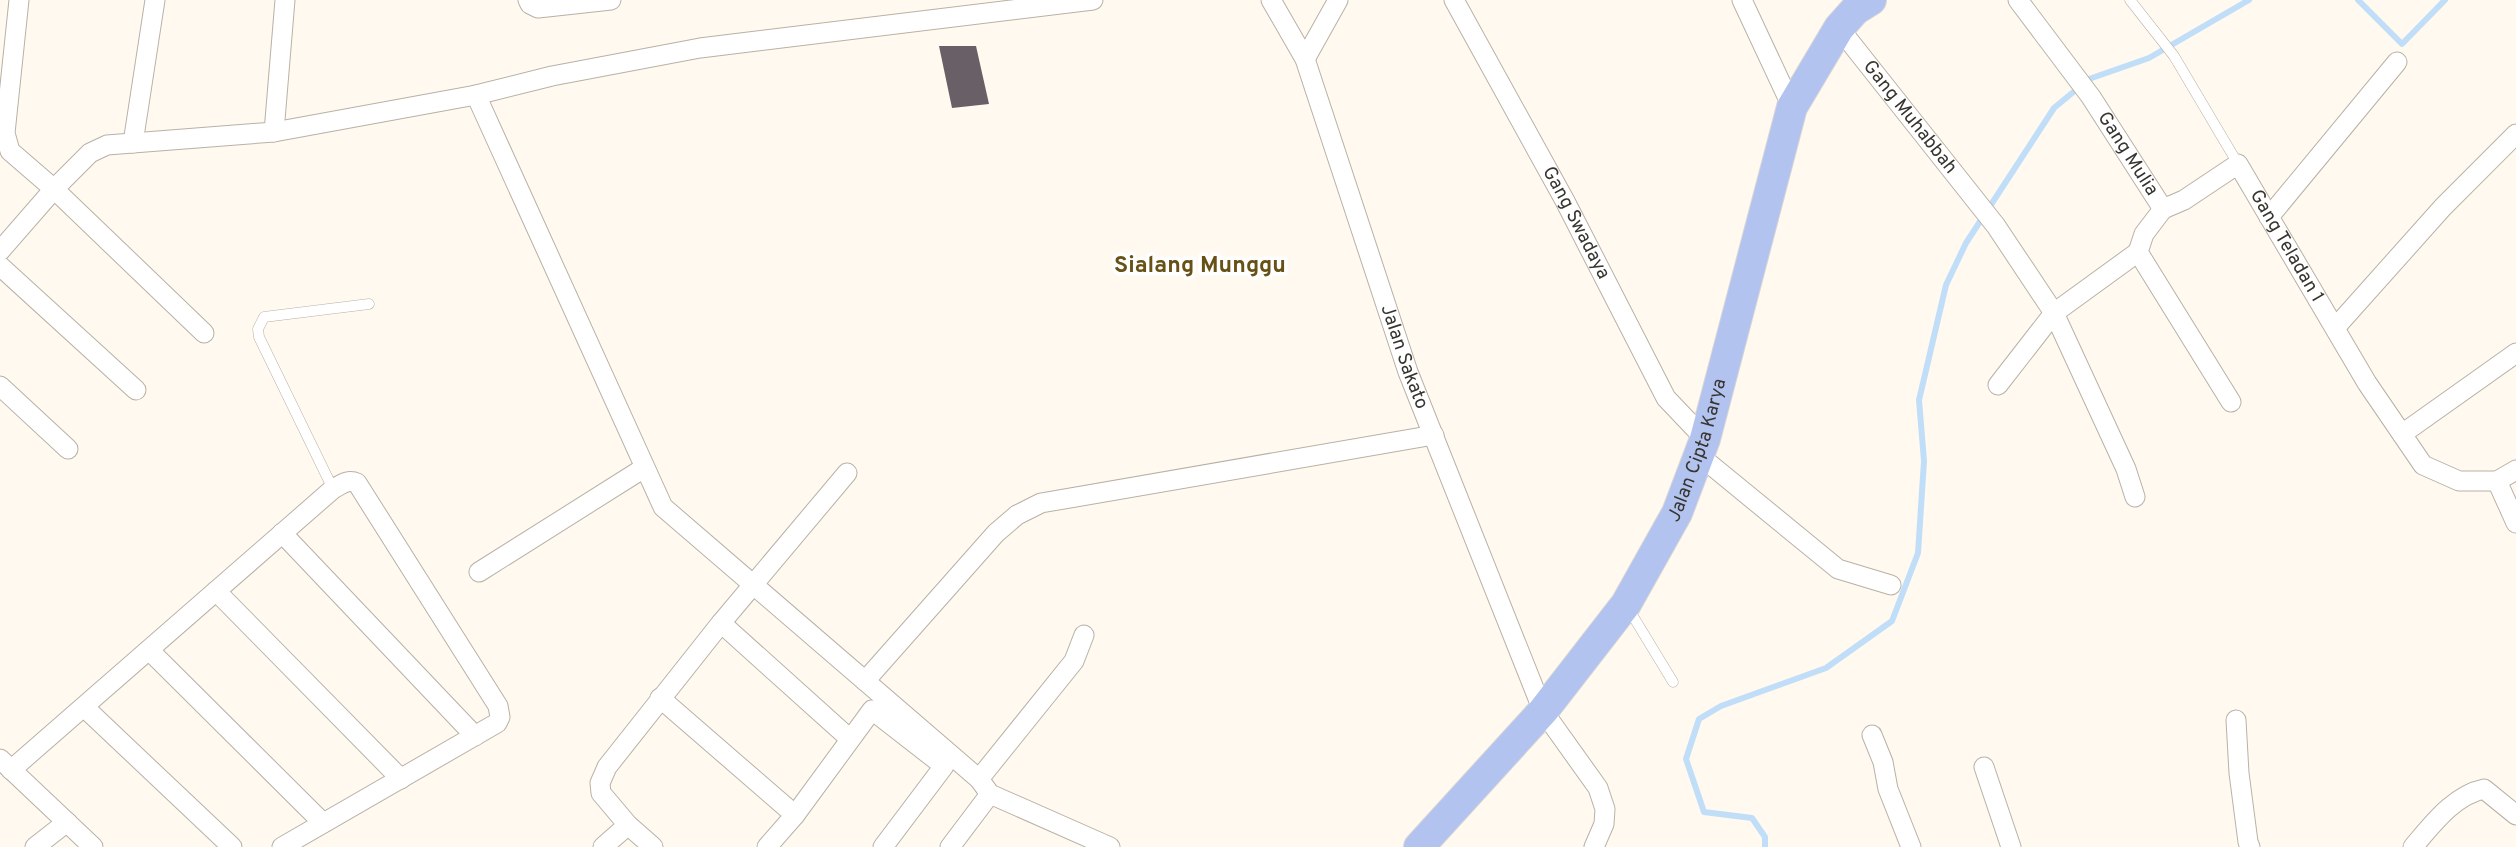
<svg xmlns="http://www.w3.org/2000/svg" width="2516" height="847" font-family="Overpass,sans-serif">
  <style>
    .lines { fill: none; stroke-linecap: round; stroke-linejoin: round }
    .stream { stroke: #c1def9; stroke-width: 6 }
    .building { fill: #696067 }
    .lane-casing { stroke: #b8b1a6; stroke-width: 11 }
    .street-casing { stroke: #b8b1a6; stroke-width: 21 }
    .primary-casing { stroke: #d7d7d6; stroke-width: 32 }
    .lane { stroke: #fff; stroke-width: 10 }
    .street { stroke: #fff; stroke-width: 19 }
    .primary { stroke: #b3c3ef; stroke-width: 30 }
    .labels { text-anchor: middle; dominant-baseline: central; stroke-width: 7; stroke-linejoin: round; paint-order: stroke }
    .street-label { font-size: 19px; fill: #373530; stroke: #fff }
    .quarter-label { font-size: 23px; font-weight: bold; fill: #675116; stroke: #fff }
  </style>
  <rect width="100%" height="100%" fill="#fff9f0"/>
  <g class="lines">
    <g class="stream">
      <path d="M2358,0L2402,44L2445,0"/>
      <path d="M1765,847V837L1752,818L1704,812L1686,759L1699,719L1721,706L1826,668L1892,621L1918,553L1924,461L1919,400L1946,285L1966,243L2054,108L2089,79L2149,58L2249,0"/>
    </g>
  </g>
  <path class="building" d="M939,46H976L989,104L952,108Z"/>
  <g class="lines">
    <g class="lane-casing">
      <g id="lane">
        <path d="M2130,0L2174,56L2238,164"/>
        <path d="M333,489L259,337L258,329L264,317L369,304"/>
        <path d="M1628,608L1673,682"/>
      </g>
    </g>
    <g class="street-casing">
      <g id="street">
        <path d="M19,0L5,133L10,151L54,189L90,153L107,145L274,132L476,95L663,507L979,779L990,794L1110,847"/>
        <path d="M528,0L530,4L538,8L611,0"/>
        <path id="s1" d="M1271,0L1305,59L1408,372L1543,711L1598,788L1605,809L1604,824L1594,847"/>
        <path id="s2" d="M1454,0L1565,201L1666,398L1705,439"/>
        <path d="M1742,0L1792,107"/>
        <path id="s3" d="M2018,0L2091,97L2163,209"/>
        <path id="s4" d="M1839,28L1996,226L2054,313L2126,469L2135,497"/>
        <path d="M1305,59L1338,0"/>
        <path d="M476,95L552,76L700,48L1093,0"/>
        <path d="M274,132L285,0"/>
        <path d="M133,143L155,0"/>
        <path d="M2269,217L2397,62"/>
        <path d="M0,251L54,189L204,333"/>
        <path d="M0,266L136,390"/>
        <path d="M2335,328L2443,207L2516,134"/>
        <path d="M1998,385L2054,313L2138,252"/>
        <path d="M0,386L68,449"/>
        <path id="s5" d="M2231,402L2138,252L2144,234L2163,209L2184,200L2238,164L2367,383L2423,465L2459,481H2497L2516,470"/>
        <path d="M2402,434L2516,353"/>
        <path d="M1700,456L1838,569L1891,585"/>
        <path d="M2497,481L2516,523"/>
        <path d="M282,533L475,736"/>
        <path d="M479,572L644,468"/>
        <path d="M216,591L401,779"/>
        <path d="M721,623L850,739"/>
        <path d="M149,650L323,823"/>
        <path d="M865,681L996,533L1017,515L1041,503L1434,435"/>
        <path d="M660,698L795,815"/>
        <path d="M84,707L232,847"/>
        <path d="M2236,720L2239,773L2248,842L2250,847"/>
        <path d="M1872,735L1883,762L1888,789L1911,847"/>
        <path d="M0,759L93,847"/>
        <path d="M1984,767L2011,847"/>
        <path d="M11,770L333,489C342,484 348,479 357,483L498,706L500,717L497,723L282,847"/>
        <path d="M979,779L1074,661L1084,635"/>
        <path d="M628,825L653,847"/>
        <path d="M35,847L67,822"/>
        <path d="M603,847L628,825L601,793L600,783L607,767L721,623L847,473"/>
        <path d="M767,847L795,815L872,710L944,766L883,847"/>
        <path d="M950,847L990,794"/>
        <path d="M2413,847C2432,825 2454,795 2484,789L2516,815"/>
      </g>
    </g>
    <g class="primary-casing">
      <g id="primary">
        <path id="s6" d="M1419,847L1543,711L1626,604L1677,513L1705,439L1792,107L1839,28L1855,10L1871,0"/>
      </g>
    </g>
    <use href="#lane" class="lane"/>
    <use href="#street" class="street"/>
    <use href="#primary" class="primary"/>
  </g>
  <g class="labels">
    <g class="street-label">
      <text stroke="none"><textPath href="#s4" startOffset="114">Gang Muhabbah</textPath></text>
      <text stroke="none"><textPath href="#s3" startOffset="189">Gang Mulia</textPath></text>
      <text stroke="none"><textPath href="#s2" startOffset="254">Gang Swadaya</textPath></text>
      <text stroke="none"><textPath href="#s5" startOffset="410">Gang Teladan 1</textPath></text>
      <text stroke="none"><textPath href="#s1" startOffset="382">Jalan Sakato</textPath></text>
      <text stroke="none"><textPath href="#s6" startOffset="490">Jalan Cipta Karya</textPath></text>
    </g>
    <g class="quarter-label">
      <text x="1200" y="266">Sialang Munggu</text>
    </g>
  </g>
</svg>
